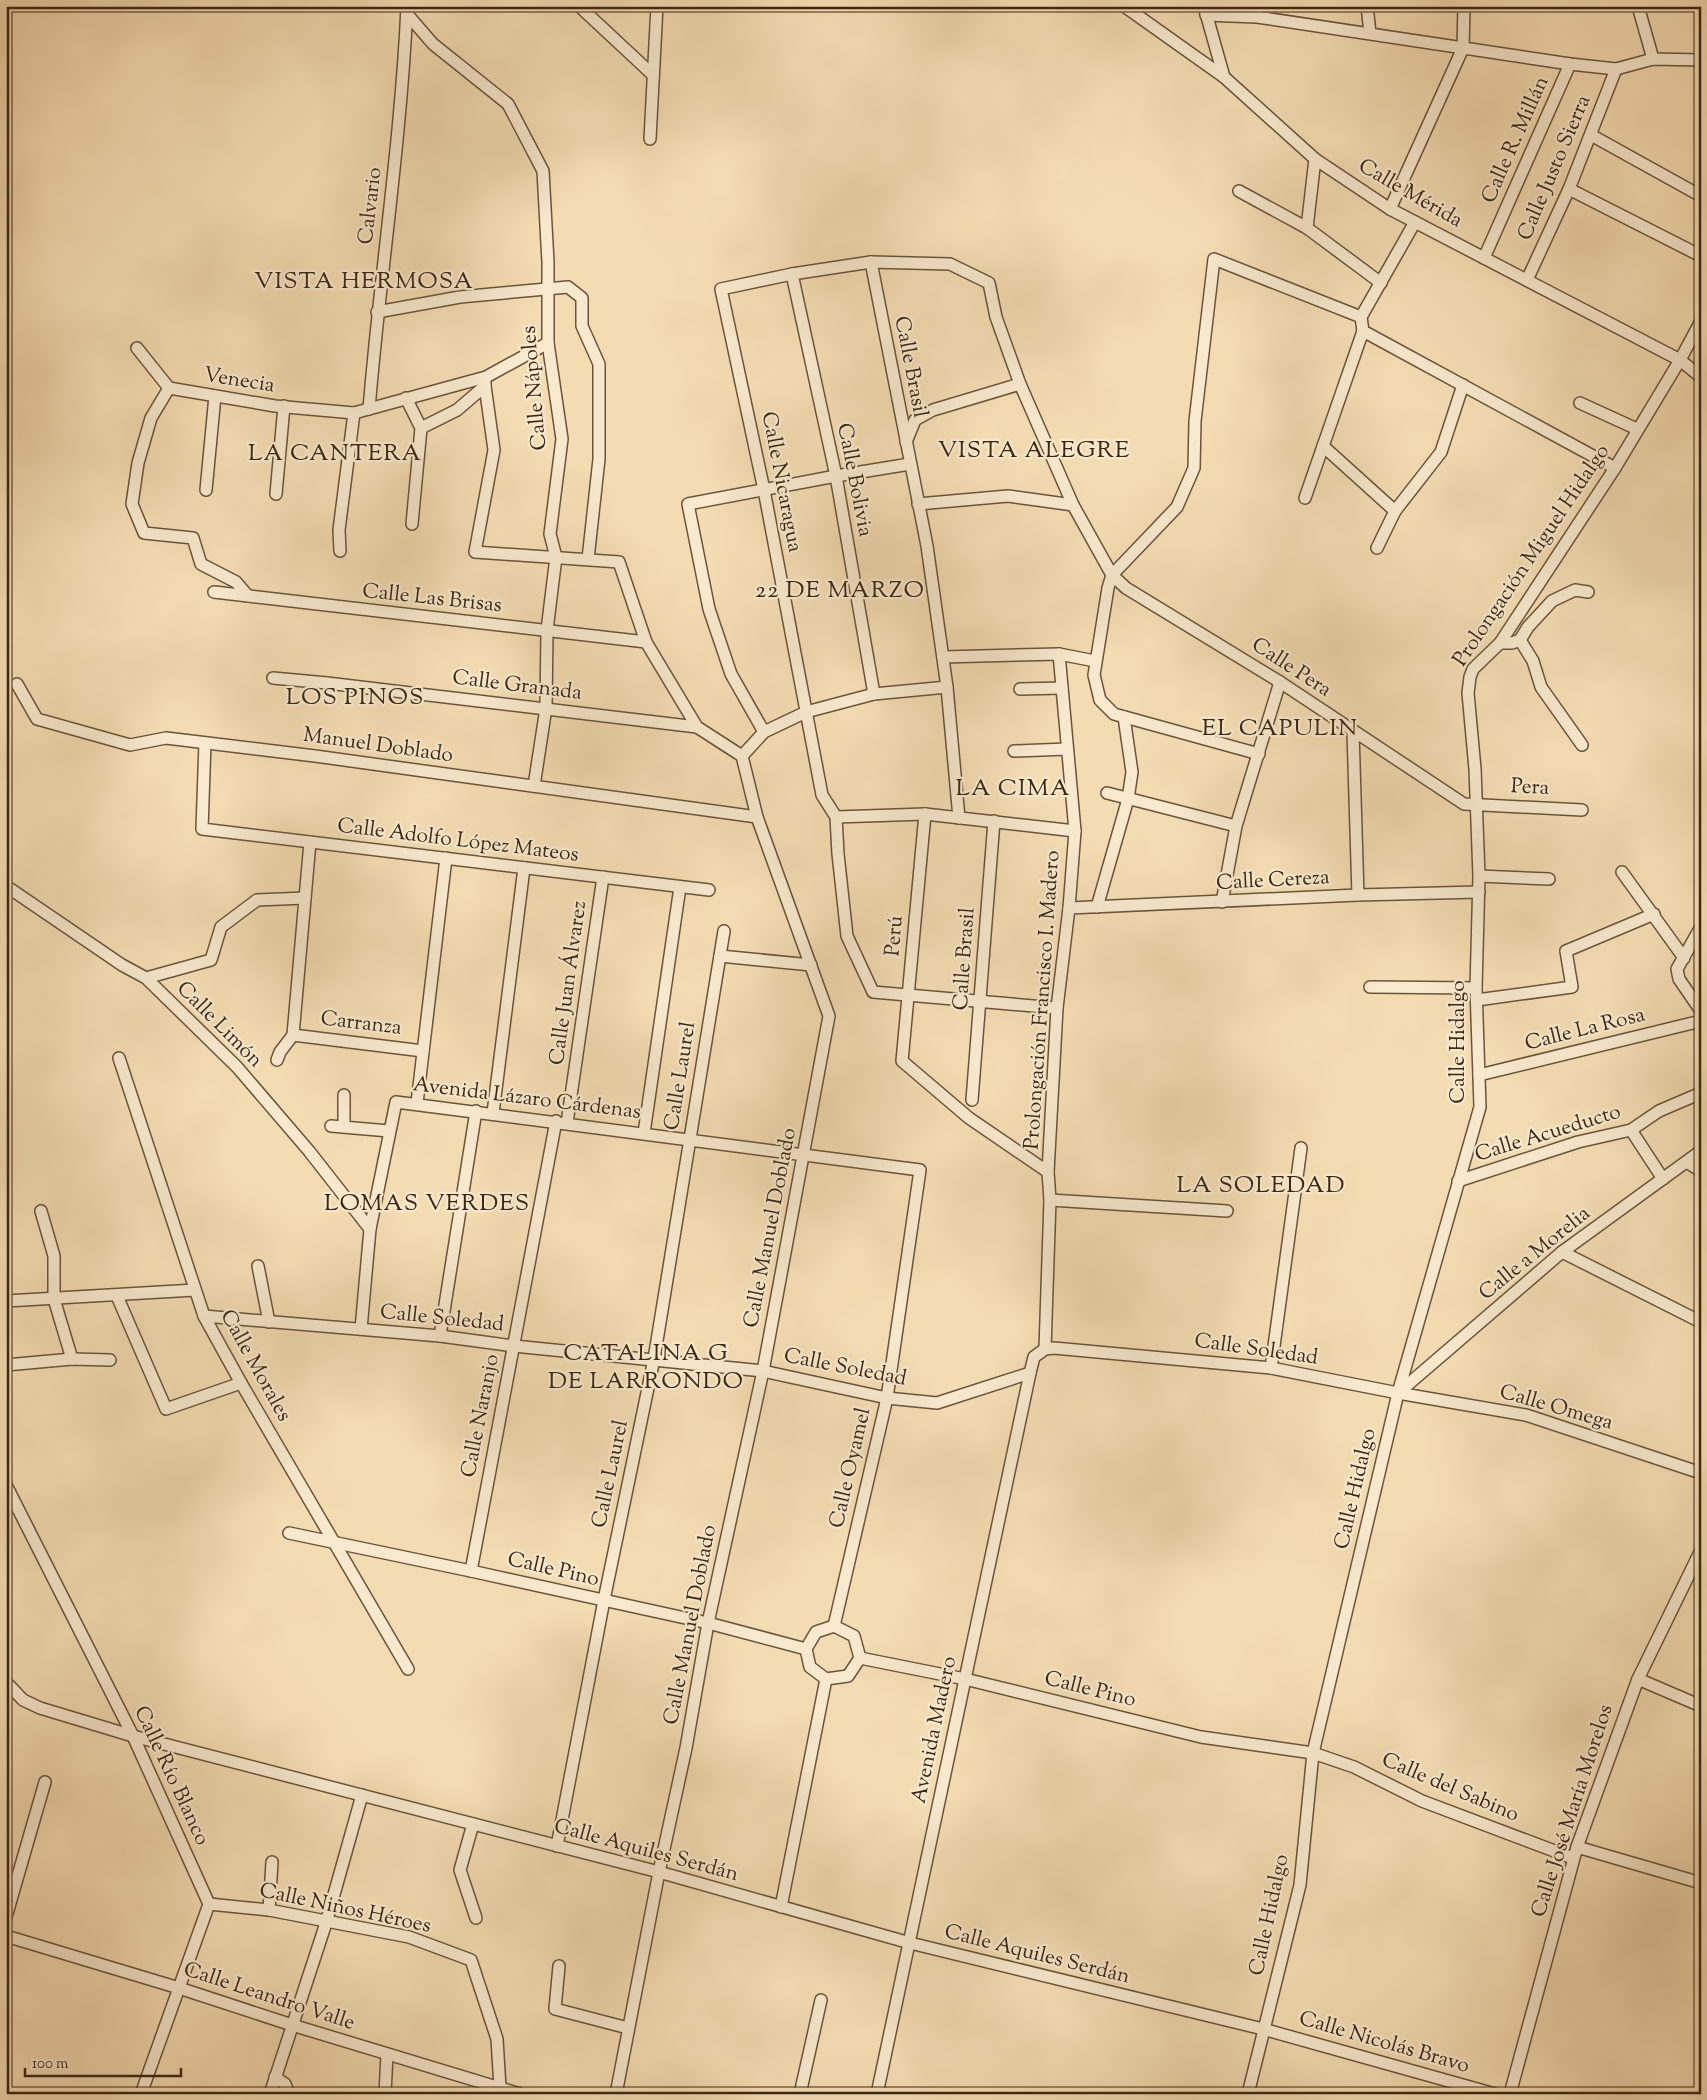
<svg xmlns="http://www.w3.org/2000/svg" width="1707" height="2100" font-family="'Sorts Mill Goudy',serif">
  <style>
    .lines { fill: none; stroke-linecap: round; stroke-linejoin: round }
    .minor-casing { stroke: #69543c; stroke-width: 14 }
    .minor { stroke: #f8e8cd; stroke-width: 11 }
    .labels { text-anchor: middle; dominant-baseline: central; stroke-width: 4.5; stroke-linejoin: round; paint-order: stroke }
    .street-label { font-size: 21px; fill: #3b2715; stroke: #f8e8cd }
    .quarter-label { font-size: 24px; letter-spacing: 1px; fill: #3b2715; stroke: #f8e8cd }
  </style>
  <rect width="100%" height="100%" fill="#f4dcb2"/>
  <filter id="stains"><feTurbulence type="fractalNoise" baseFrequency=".004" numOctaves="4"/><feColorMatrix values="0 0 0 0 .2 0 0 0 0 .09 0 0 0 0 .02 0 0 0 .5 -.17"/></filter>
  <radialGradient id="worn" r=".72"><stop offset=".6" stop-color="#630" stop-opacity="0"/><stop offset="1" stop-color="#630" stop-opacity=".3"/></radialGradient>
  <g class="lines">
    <g class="minor-casing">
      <g id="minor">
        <path d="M579,6L653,75"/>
        <path d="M1124,6L1224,77L1315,159L1390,209L1680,360L1701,377"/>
        <path d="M1204,6L1224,77"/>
        <path d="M1367,6L1370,33"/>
        <path d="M1638,6L1653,59"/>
        <path d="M407,14L433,44L508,104L543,171L548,262V343L562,439L550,534L556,557L547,630L546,708L534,786"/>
        <path d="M1206,15L1257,17L1570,64L1616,69L1653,59L1701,60"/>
        <path d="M1591,135L1701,196"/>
        <path d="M650,139L657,6"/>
        <path d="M1569,189L1701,256"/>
        <path d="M1239,191L1307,228L1381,283"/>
        <path d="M1390,209L1463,48L1464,6"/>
        <path d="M1307,228L1315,159"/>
        <path d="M1484,258L1570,64"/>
        <path d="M871,262L927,546L947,687L959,818"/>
        <path d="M792,274L836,476L874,694"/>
        <path d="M1527,280L1569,189L1616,69"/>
        <path d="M377,312L460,297L568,287L582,298V326L599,364V459L588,559"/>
        <path d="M1361,317L1415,222"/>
        <path d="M137,348L169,388L275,406L354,413L486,377L548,343"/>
        <path d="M485,386L494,450L475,552L619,562L646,642L697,727L742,756L757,817L829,1016L763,1371L708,1623L686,1748L659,1872L616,2094"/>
        <path d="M169,388L151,418L138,463L132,504L144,533L193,538L201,564L236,582L248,596"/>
        <path d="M406,398L421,428L412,524"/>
        <path d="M1580,403L1637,429"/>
        <path d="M369,409C380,275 401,141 407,6"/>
        <path d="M421,428L457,410L485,386V381"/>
        <path d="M906,442L915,420L933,410L1020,384"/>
        <path d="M1323,446L1395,511"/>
        <path d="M206,490L215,396"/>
        <path d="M276,494L284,406"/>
        <path d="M1305,498L1363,331"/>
        <path d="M918,504L1008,496L1073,505"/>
        <path d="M1377,548L1395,511L1441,452L1463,385"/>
        <path d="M340,551L339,530L354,413"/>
        <path d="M214,592L646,642"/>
        <path d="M1520,640L1533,661L1541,687L1582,745"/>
        <path d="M1500,643H1512L1520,640L1528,627L1552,601L1575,590L1588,592"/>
        <path d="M943,657L1059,654L1095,661"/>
        <path d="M273,678L327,683L697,727"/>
        <path d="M17,684L37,719L130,745L166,738L315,756L757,817"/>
        <path d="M1020,689L1062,688"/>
        <path d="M764,732L731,674L709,609L688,504L836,476L910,464"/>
        <path d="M1353,732L1358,895"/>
        <path d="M205,743L202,829L709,890"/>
        <path d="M1014,751L1067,749"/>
        <path d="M1259,754L1114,714L1100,700L1094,675L1108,588L1112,575L1177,507L1194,468L1195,421L1214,259L1361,317L1363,331L1615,468"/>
        <path d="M742,756L764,732L806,712L874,694L947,687"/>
        <path d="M1107,793L1236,826"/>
        <path d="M925,814L902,1061L969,1118L1048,1172"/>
        <path d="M836,817L925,814L1075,831"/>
        <path d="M1622,872L1684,958"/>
        <path d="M1479,876L1549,879"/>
        <path d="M6,886L122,965L146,978L237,1067L309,1151L370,1229"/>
        <path d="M1222,902L1236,826L1280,682"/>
        <path d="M1097,907L1128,799L1132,772L1124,717"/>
        <path d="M1069,908L1358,895L1479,892"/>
        <path d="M1701,927L1677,969L1679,979L1701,1011"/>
        <path d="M720,956L811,965"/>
        <path d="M146,978L211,960L221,927L257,900L305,898"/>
        <path d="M1370,987L1476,988"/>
        <path d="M1477,1000L1572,987L1566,951L1654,914"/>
        <path d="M1057,1008L873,992L847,936L838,854L836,817L822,795L764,490L721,289L792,274L871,262L950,264L989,283L996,317L1020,384L1073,505L1112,575L1126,588L1280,682L1464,804L1582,810"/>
        <path d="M293,1035L310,842"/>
        <path d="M293,1035L423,1051"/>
        <path d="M119,1058L204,1316L241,1383L408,1669"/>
        <path d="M277,1060L280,1052L293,1035"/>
        <path d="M1479,1075L1701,1021"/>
        <path d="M344,1095V1126"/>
        <path d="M972,1100L994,821"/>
        <path d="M417,1103L446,858"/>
        <path d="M493,1113L524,868"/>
        <path d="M567,1123L603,877"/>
        <path d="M331,1126L389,1131"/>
        <path d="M1631,1130L1663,1179"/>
        <path d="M644,1133L680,887"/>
        <path d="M1687,1162L1701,1171"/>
        <path d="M1458,1181L1578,1142L1631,1130L1659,1111L1701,1093"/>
        <path d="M1050,1200L1227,1211"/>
        <path d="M41,1211L54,1256V1299L72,1359"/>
        <path d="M1562,1252L1701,1322"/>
        <path d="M258,1266L269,1322"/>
        <path d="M117,1296L166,1409L241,1383"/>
        <path d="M6,1301L195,1290"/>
        <path d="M204,1316L440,1336L514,1346L763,1371L887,1398L937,1403L1030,1373L1034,1357L1045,1349L1054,1348L1271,1368L1398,1393L1526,1415L1701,1473"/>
        <path d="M361,1329L370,1229L396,1102L920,1170L887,1398L834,1626"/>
        <path d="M440,1336L476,1111"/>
        <path d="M1045,1349L1050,1200L1048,1172L1057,1008L1069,908L1075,831L1059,654"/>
        <path d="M6,1365L72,1359L110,1360"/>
        <path d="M1271,1368L1301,1148"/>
        <path d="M1398,1393L1562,1252L1701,1151"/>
        <path d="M6,1485L133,1736L209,1904L141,2094"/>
        <path d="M289,1533L471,1571L708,1623L806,1649"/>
        <path d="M471,1571L556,1121"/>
        <path d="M834,1626L854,1636L860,1658L848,1676L826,1679L810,1667L806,1649L816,1632Z"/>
        <path d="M860,1658L965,1679L1201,1737L1313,1753L1354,1767L1422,1801L1573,1858"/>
        <path d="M1638,1679L1701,1706"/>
        <path d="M6,1682L23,1700L40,1708L133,1736L659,1872L910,1943L1263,2029L1495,2094"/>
        <path d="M473,1824L460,1870L476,1918"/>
        <path d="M557,1846L604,1600L654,1359L724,931"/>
        <path d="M1577,1847L1701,1883"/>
        <path d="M209,1904L269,1910L409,1937L471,1960L497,2039L500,2088"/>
        <path d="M781,1907L826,1679"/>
        <path d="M269,1910L272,1862"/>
        <path d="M6,1917L45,1782"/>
        <path d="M6,1936L179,1988L292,2025L520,2094"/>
        <path d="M559,1966L555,2009L628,2028"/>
        <path d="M275,2077L285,2084L289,2094"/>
        <path d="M270,2094L326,1923L362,1795"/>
        <path d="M385,2094L387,2054"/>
        <path d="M800,2094L821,2000"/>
        <path d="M877,2094L1030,1373"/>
        <path d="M1248,2094L1300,1885L1313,1753L1398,1393L1480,1107L1476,988L1479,876L1475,769L1468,693L1470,677L1473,669L1500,643L1615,468L1680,360L1701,321"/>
        <path d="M1510,2094L1577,1847L1638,1679L1701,1550"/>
      </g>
    </g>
    <use href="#minor" class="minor"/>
  </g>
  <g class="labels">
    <g class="street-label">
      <text transform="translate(1516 140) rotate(-66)">Calle R. Millán</text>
      <text transform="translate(1555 168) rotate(-67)">Calle Justo Sierra</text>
      <text transform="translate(1410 194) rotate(30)">Calle Mérida</text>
      <text transform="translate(371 206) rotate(-83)">Calvario</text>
      <text transform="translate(910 367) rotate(79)">Calle Brasil</text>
      <text transform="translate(239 381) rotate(9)">Venecia</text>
      <text transform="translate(535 388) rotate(-95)">Calle Nápoles</text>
      <text transform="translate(854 480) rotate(79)">Calle Bolivia</text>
      <text transform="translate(781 482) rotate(79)">Calle Nicaragua</text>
      <text transform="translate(1532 556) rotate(-56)">Prolongación Miguel Hidalgo</text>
      <text transform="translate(432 599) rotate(6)">Calle Las Brisas</text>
      <text transform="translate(1291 668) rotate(33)">Calle Pera</text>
      <text transform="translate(517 686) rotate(7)">Calle Granada</text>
      <text transform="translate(378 746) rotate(8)">Manuel Doblado</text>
      <text transform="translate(1530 788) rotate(3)">Pera</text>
      <text transform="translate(458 841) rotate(7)">Calle Adolfo López Mateos</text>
      <text transform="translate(1273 881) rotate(-3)">Calle Cereza</text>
      <text transform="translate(895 936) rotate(-85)">Perú</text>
      <text transform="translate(965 959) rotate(-86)">Calle Brasil</text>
      <text transform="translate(569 983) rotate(-82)">Calle Juan Álvarez</text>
      <text transform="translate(1043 1000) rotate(-86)">Prolongación Francisco I. Madero</text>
      <text transform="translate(361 1024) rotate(7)">Carranza</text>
      <text transform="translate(219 1025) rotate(45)">Calle Limón</text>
      <text transform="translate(1585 1030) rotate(-14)">Calle La Rosa</text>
      <text transform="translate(1459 1042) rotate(-90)">Calle Hidalgo</text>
      <text transform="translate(681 1076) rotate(-81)">Calle Laurel</text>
      <text transform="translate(527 1099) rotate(7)">Avenida Lázaro Cárdenas</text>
      <text transform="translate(1548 1134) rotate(-17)">Calle Acueducto</text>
      <text transform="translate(771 1228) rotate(-79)">Calle Manuel Doblado</text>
      <text transform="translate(1535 1254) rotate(-39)">Calle a Morelia</text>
      <text transform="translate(442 1319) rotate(6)">Calle Soledad</text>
      <text transform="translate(1256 1350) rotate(8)">Calle Soledad</text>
      <text transform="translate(255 1366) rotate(61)">Calle Morales</text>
      <text transform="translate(845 1368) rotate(11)">Calle Soledad</text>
      <text transform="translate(1556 1408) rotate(16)">Calle Omega</text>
      <text transform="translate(481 1416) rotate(-79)">Calle Naranjo</text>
      <text transform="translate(851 1468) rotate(-77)">Calle Oyamel</text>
      <text transform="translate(611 1474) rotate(-78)">Calle Laurel</text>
      <text transform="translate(1356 1489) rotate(-77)">Calle Hidalgo</text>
      <text transform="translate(553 1570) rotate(13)">Calle Pino</text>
      <text transform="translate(691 1625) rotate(-79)">Calle Manuel Doblado</text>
      <text transform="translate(1090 1690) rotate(14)">Calle Pino</text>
      <text transform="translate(935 1730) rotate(-78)">Avenida Madero</text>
      <text transform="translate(171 1776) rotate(65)">Calle Río Blanco</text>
      <text transform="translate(1450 1788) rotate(23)">Calle del Sabino</text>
      <text transform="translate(1573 1811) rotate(-72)">Calle José María Morelos</text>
      <text transform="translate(646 1851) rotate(15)">Calle Aquiles Serdán</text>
      <text transform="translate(345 1909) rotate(12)">Calle Niños Héroes</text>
      <text transform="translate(1270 1915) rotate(-78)">Calle Hidalgo</text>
      <text transform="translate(1037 1955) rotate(14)">Calle Aquiles Serdán</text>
      <text transform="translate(269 1997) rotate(18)">Calle Leandro Valle</text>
      <text transform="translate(1384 2043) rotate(16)">Calle Nicolás Bravo</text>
    </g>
    <g class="quarter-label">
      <text x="364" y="282">VISTA HERMOSA</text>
      <text x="1034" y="451">VISTA ALEGRE</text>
      <text x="335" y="454">LA CANTERA</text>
      <text x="840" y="591">22 DE MARZO</text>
      <text x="355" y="698">LOS PINOS</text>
      <text x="1280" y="729">EL CAPULIN</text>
      <text x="1013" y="789">LA CIMA</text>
      <text x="1261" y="1186">LA SOLEDAD</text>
      <text x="427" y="1204">LOMAS VERDES</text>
      <text x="646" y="1354">CATALINA G<tspan x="646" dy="28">DE LARRONDO</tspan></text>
    </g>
  </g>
  <rect width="1707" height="2100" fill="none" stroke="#f4dcb2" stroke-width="25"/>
  <rect x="8" y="8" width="1692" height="2085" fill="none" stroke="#3b2715" stroke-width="2.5"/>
  <rect x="12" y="12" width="1682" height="2075" fill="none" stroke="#3b2715"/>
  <path d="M25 2068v8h156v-8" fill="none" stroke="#3b2715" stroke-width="2.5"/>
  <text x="32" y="2068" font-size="15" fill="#3b2715" stroke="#f8e8cd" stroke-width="4" paint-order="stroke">100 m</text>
  <rect width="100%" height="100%" filter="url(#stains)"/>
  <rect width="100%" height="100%" fill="url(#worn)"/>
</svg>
